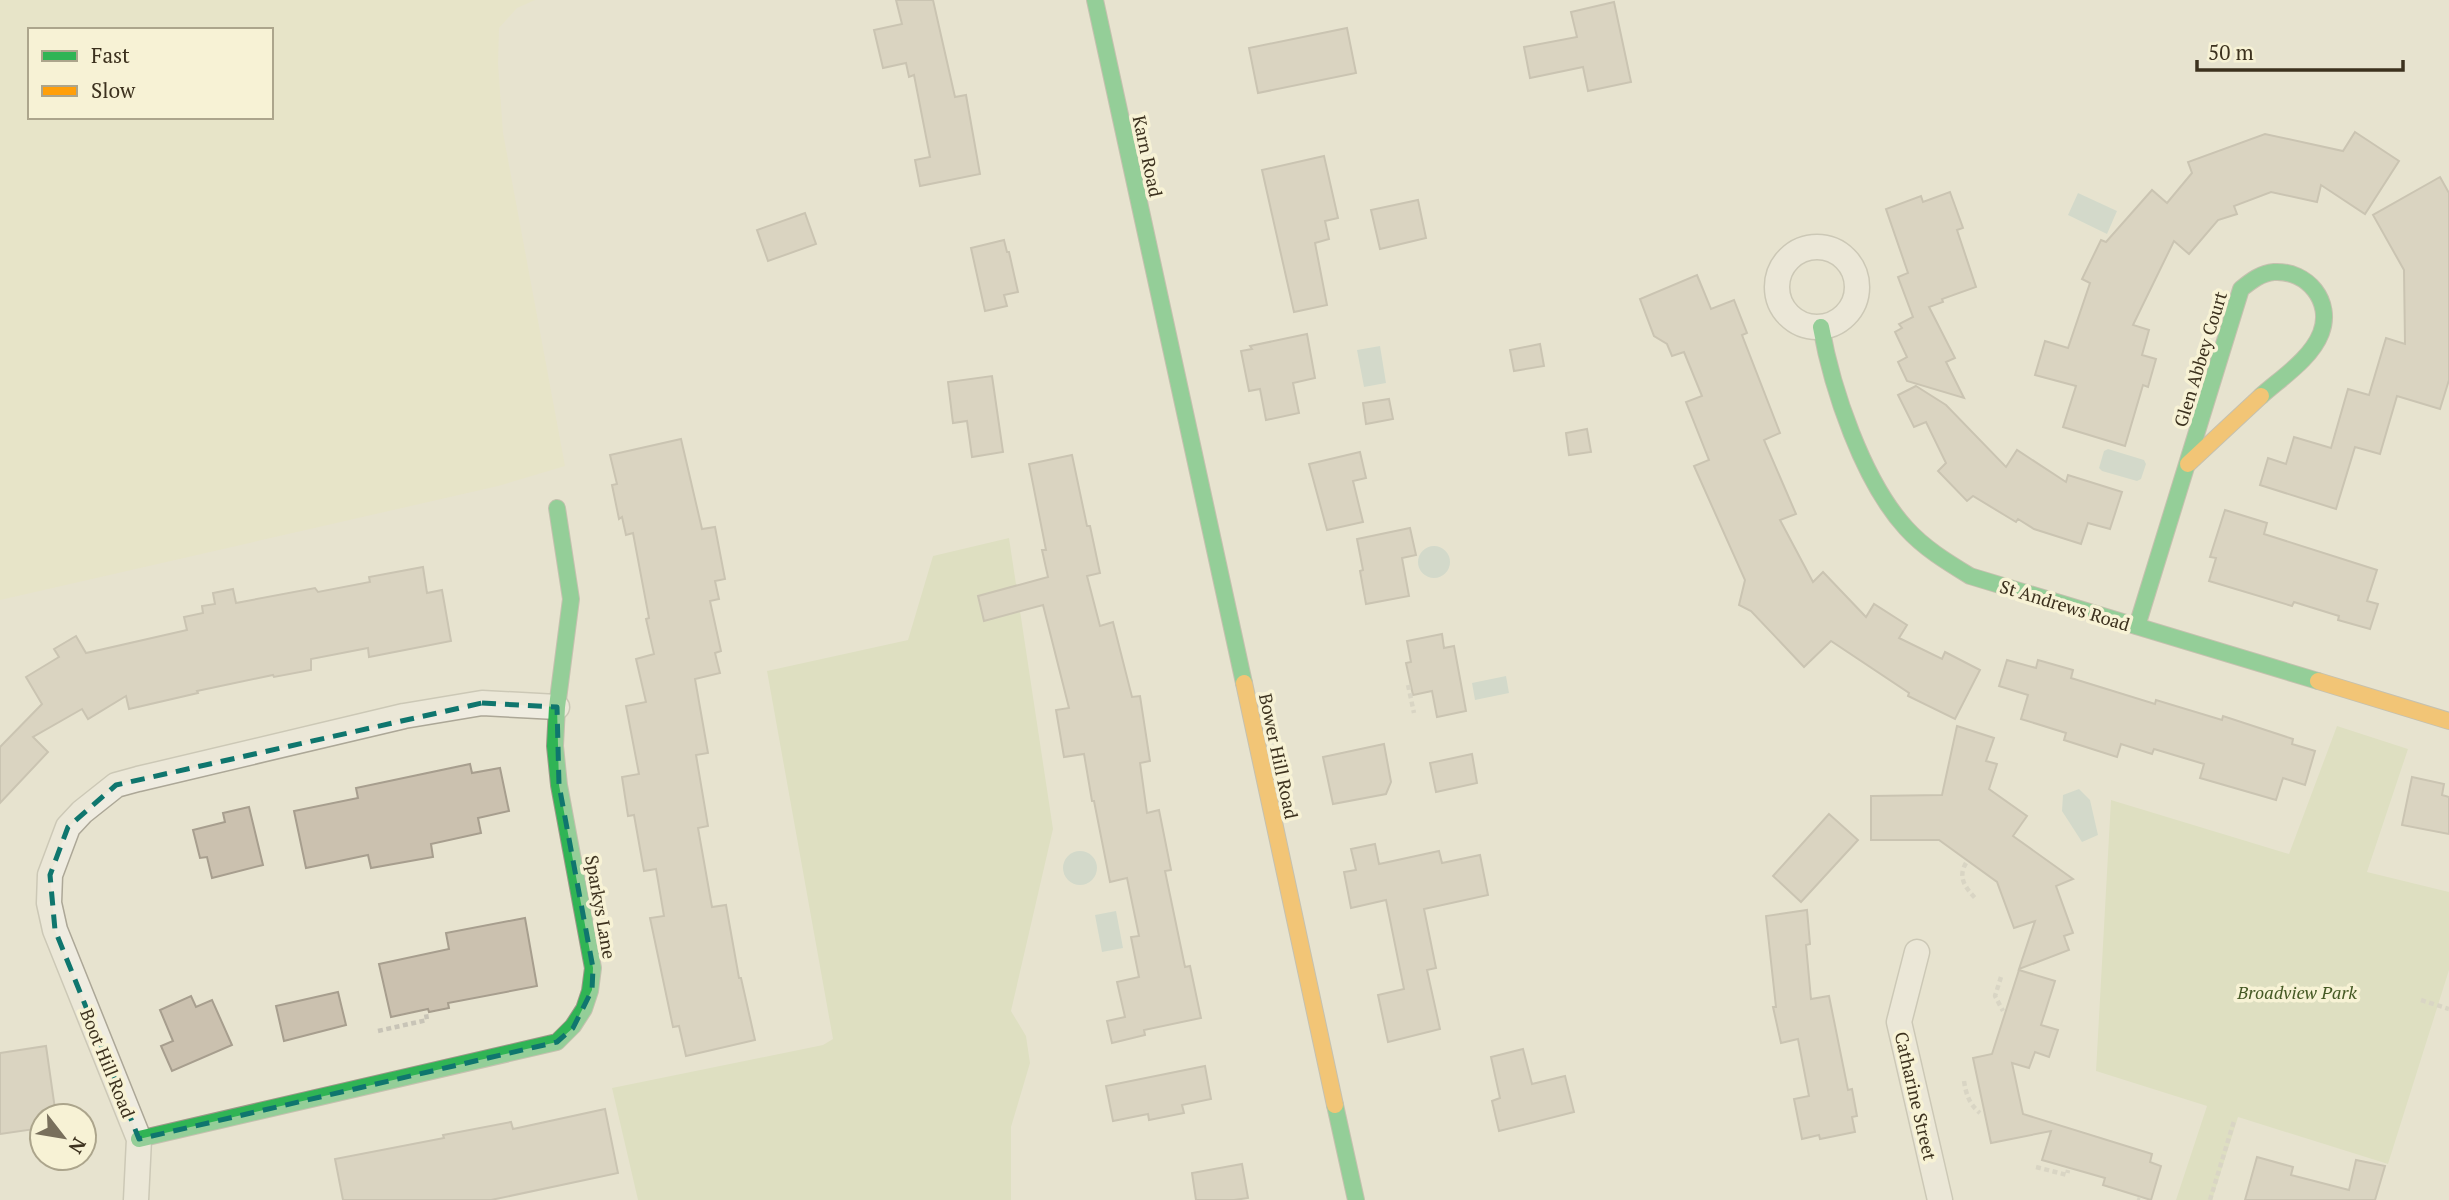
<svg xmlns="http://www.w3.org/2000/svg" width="2449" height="1200" font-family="'PT Serif',serif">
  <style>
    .farmland { fill: #e7e4be; fill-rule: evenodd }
    .green { fill: #d3d9b0 }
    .water { fill: #bacdc4 }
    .building { fill: #cbc1af; stroke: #a79e8e; stroke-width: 2 }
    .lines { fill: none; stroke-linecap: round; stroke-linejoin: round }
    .street-casing { stroke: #aca797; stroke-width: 27 }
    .fast-casing { stroke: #9c9788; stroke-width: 18 }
    .slow-casing { stroke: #9c9788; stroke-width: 18 }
    .path { stroke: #c8c4b7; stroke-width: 4.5; stroke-dasharray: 5 3.5; stroke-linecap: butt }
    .street { stroke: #efece1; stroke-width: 24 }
    .fast { stroke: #30b455; stroke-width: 16 }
    .slow { stroke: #ff9f0a; stroke-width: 16 }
    .marked { fill: none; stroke: #0f766e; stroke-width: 5; stroke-dasharray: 14 9; stroke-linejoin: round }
    .labels { text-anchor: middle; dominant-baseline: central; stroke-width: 7; stroke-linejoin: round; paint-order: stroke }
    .street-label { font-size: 18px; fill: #3c311e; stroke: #f7f2d5 }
    .park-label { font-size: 18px; font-style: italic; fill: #455924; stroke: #f7f2d5 }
  </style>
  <rect width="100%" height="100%" fill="#e7e3cf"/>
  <path class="farmland" d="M0,0H535L517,8L499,28L498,64L503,133L565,466L498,486L0,600ZM30,30H271V117H30Z"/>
  <g class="green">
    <path d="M1009,538L1053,829L1011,1011L1026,1036L1030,1063L1011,1127V1200H638L612,1088L823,1045L833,1039L767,671L908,640L933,556Z"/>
    <path d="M2337,726L2408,749L2367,872L2449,892V970L2388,1164L2238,1117L2212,1200H2176L2207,1106L2096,1071L2111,800L2289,854Z"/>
  </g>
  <g class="water">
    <path d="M2078,193L2117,211L2107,234L2068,215Z"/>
    <path d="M1380,346L1386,383L1364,387L1357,350Z"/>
    <path d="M2108,449L2144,460L2146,464L2141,479L2137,481L2102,471L2099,468L2104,451Z"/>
    <circle cx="1434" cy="562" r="16"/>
    <path d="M1506,676L1509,693L1475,700L1472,683Z"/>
    <path d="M2079,789L2090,800L2098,835L2082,842L2062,811L2063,795Z"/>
    <circle cx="1080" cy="868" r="17"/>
    <path d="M1116,911L1123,948L1102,952L1095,915Z"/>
  </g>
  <g class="building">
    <path d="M896,0H933L955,97L966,95L980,174L920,186L915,160L930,157L914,75L909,77L906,63L883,68L874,30L902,24Z"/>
    <path d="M1614,2L1631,82L1588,91L1583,67L1530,78L1524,47L1577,37L1571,12Z"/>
    <path d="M1347,28L1356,73L1258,93L1249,48Z"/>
    <path d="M2355,132L2399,161L2365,214L2321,185L2317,202L2271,192L2234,206L2237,214L2218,220L2189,254L2174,241L2133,325L2149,330L2142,355L2156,359L2148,387L2143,385L2125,446L2063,427L2076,386L2035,375L2045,341L2068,348L2090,283L2082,279L2101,240L2106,242L2152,190L2167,203L2192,173L2188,162L2265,134L2343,151Z"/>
    <path d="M1324,156L1338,218L1325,221L1329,239L1315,243L1327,305L1294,312L1262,170Z"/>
    <path d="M2440,177L2449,193V380L2440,409L2397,396L2380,454L2355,447L2336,509L2260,485L2268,458L2286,464L2294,437L2331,448L2348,389L2369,395L2386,338L2405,344L2404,270L2373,215Z"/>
    <path d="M1950,192L1963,228L1957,230L1976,287L1942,299L1943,302L1929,307L1955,358L1946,362L1964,398L1907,381L1898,362L1907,357L1895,332L1902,328L1899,324L1913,317L1898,277L1908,273L1886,209L1921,196L1923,202Z"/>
    <path d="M1418,200L1426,238L1380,249L1371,210Z"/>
    <path d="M805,213L816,244L768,261L757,230Z"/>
    <path d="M1004,240L1007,252H1009L1018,292L1004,295L1007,306L985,311L971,248Z"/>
    <path d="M1697,275L1711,309L1734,300L1747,333L1742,335L1780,433L1764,440L1796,514L1780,520L1813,582L1823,572L1866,617L1874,604L1907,625L1899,638L1942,659L1945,652L1980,670L1955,719L1908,696L1909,693L1831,641L1804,667L1751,611L1739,605L1745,580L1694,466L1709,460L1686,402L1702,396L1684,352L1672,356L1667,344L1654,336L1640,299Z"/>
    <path d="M1307,334L1315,378L1293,383L1299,413L1266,420L1260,389L1249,391L1241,351L1252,349L1250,346Z"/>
    <path d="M1540,344L1544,366L1514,371L1510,350Z"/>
    <path d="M992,376L1003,452L972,457L967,421L953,423L948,382Z"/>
    <path d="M1916,386L1946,405L2006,467L2017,450L2066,482L2068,475L2122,492L2110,529L2088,523L2081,544L2034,529L2018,519L2016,522L1973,496L1967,501L1938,471L1946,463L1926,422L1914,427L1898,395Z"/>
    <path d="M1389,399L1393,419L1366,424L1363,403Z"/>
    <path d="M1587,429L1591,452L1569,455L1566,433Z"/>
    <path d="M681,439L702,529L715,527L725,579L715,581L719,599L710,601L721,651L715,653L720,673L695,679L708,753L696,755L708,826L698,828L712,907L726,905L739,978H741L755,1040L686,1056L679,1026L673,1027L650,918L664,916L656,869L644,871L634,815L628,816L622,777L639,774L626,706L646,702L636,659L654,654L646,619L649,618L633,533L626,535L622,517L619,519L612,485L617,484L610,455Z"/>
    <path d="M1360,452L1366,478L1353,481L1363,522L1327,530L1309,464Z"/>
    <path d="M1072,455L1087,526H1090L1100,573L1087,576L1100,626L1113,622L1132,697L1140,696L1150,761L1140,763L1147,813L1159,810L1171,870L1165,871L1185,967L1190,966L1201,1018L1144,1030L1145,1035L1112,1043L1107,1021L1125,1017L1117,982L1139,977L1131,937L1139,936L1127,878L1110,882L1094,801H1092L1084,754L1064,757L1056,710L1069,708L1043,605L984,621L978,596L1048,577L1042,550H1046L1029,464Z"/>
    <path d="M2225,510L2267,523L2264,534L2377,570L2367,601L2378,604L2370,629L2338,620L2339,616L2294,602L2292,606L2209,581L2216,558L2210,557Z"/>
    <path d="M1410,528L1416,555L1402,558L1409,596L1366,604L1360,571L1363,570L1357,539Z"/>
    <path d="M423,567L427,593L442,590L451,641L369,657L368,648L311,659V670L274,677L273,675L197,691L198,693L129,709L126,696L88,719L82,709L33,737L48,752L0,803V747L42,704L26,677L59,657L54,649L76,636L86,653L187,630L184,617L203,613L202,606L215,604L213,593L233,589L236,603L315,588L318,592L370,582L369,577Z"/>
    <path d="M1442,634L1444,648L1454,646L1466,711L1437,717L1432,691L1413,695L1406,663L1411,662L1407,641Z"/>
    <path d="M2007,660L2036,668L2038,660L2073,670L2071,678L2155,704L2156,700L2222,720L2223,716L2293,739L2292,744L2315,751L2305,785L2283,778L2276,800L2200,778L2204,764L2154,749L2152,754L2121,744L2117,757L2064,740L2066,733L2021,719L2028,695L1999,686Z"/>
    <path d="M1957,726L1994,738L1986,761L1997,764L1989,789L2027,816L2013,836L2073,879L2056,886L2073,933L2064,936L2069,950L2019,969L2035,921L2014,928L1997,882L1939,840H1871V796L1942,795Z"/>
    <path d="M1384,744L1391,782L1386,794L1333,804L1323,757Z"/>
    <path d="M1472,754L1477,783L1436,792L1430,763Z"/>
    <path d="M470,764L472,773L500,768L509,811L478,818L481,833L431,844L433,857L371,868L368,855L306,868L294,811L358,798L356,788Z"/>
    <path d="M2412,777L2444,784L2442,795L2449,797V834L2402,825Z"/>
    <path d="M249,807L263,865L212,878L207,857L200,858L193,830L225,822L223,813Z"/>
    <path d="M1829,814L1858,840L1801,902L1773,876Z"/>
    <path d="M1375,844L1379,864L1439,851L1442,863L1480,855L1488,895L1424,909L1436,968L1427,970L1440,1029L1388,1042L1378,995L1404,989L1386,900L1351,908L1344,872L1356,870L1351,849Z"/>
    <path d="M1807,910L1810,944L1806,945L1811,999L1829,996L1848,1090L1852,1089L1857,1116L1852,1117L1855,1132L1820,1139L1819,1135L1802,1139L1794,1099L1809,1096L1798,1039L1781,1043L1773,1007H1776L1766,916Z"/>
    <path d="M525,918L537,986L448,1003L449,1008L429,1012L428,1009L391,1017L379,964L449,949L446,933Z"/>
    <path d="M2019,970L2055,981L2041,1025L2058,1030L2049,1057L2035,1052L2029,1068L2012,1063L2023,1114L2152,1154L2150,1162L2161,1166L2151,1200L2103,1185L2105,1178L2042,1160L2051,1131L1991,1143L1973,1058L1992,1054Z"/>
    <path d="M338,992L346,1025L284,1041L276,1006Z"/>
    <path d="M191,996L196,1007L212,1000L232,1045L172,1071L161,1046L173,1041L160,1010Z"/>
    <path d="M46,1046L56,1116H42V1128L0,1134V1053Z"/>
    <path d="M1523,1049L1532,1084L1565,1076L1574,1112L1499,1131L1492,1101L1500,1098L1491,1057Z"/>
    <path d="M1205,1066L1211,1099L1182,1105L1184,1113L1149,1120L1148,1114L1113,1121L1106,1086Z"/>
    <path d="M605,1109L618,1173L491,1200H343L335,1159L444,1138L443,1135L511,1122L513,1129Z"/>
    <path d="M2257,1157L2293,1167L2291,1175L2349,1190L2356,1160L2385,1166L2375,1200H2245Z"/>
    <path d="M1242,1164L1248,1198L1234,1200H1196L1192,1173Z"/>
  </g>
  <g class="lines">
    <g class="street-casing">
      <g id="street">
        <circle cx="1817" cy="287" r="40"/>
        <path d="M1917,952L1899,1022L1940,1200"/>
        <path d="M136,1200L139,1139L55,930L49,903L50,875L68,827L82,812L116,785L138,779L404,716L482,703L557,707"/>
      </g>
    </g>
    <g class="fast-casing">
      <g id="fast">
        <path d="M1095,0L1244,683"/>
        <path d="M1821,327C1832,389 1863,481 1906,528C1924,548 1947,562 1970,576L2318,681"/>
        <path d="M2137,626L2241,289C2251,281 2261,273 2274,272C2308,270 2333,302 2321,333C2311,359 2281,378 2261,396"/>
        <path d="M1335,1105L1356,1200"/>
        <path d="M139,1139L557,1042L573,1026L584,1009L590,991L593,968L559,785L555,746L557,707L571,599L557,508"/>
      </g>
    </g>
    <g class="slow-casing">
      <g id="slow">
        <path d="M2188,464L2261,396"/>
        <path d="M2318,681L2449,721"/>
        <path d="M1244,683L1335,1105"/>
      </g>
    </g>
    <g class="path">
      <path d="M1408,685L1414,713"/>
      <path d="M1966,863C1957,878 1966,888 1976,899"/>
      <path d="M2001,977L1995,996L2003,1011"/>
      <path d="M2421,1000L2449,1009"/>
      <path d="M378,1031L427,1020L426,1014"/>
      <path d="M1964,1081C1966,1094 1969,1104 1980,1113"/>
      <path d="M2036,1167L2067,1175L2068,1170"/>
      <path d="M2137,1199L2140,1200"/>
      <path d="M2210,1200L2234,1121"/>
    </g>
    <use href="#street" class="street"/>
    <use href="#fast" class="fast"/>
    <use href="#slow" class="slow"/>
  </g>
  <path d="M0 0H2449V1200H0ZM482,703L557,707L559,785L593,968L592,990L573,1028L557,1042L139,1139L55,930L50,875L68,827L116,785Z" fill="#e7e3cf" fill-opacity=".55" fill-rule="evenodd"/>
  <path class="marked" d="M482,703L557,707L559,785L593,968L592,990L573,1028L557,1042L139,1139L55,930L50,875L68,827L116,785Z"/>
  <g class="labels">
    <g class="street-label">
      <text transform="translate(1148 156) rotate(78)">Karn Road</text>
      <text transform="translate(2200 359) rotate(-73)">Glen Abbey Court</text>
      <text transform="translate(2065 605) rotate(17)">St Andrews Road</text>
      <text transform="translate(1279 756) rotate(78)">Bower Hill Road</text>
      <text transform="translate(601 907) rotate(80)">Sparkys Lane</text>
      <text transform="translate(108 1063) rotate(68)">Boot Hill Road</text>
      <text transform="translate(1916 1096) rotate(77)">Catharine Street</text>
    </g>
    <g class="park-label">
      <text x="2297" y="992">Broadview Park</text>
    </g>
  </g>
  <rect x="28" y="28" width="245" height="91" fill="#f7f2d5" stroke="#aca58c" stroke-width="2"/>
  <rect x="42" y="51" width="35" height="10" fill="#30b455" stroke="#aca58c" stroke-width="2"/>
  <text x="91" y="63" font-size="21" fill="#3c311e">Fast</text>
  <rect x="42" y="86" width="35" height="10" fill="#ff9f0a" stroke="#aca58c" stroke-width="2"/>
  <text x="91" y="98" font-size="21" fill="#3c311e">Slow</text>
  <g transform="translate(63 1137) rotate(121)"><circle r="33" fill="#f7f2d5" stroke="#aca58c" stroke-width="2"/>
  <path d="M0-5L12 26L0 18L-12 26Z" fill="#786f5c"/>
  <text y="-10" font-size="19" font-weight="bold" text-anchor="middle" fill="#3c311e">N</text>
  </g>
  <path d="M2197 60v10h206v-10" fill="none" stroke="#3c311e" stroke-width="3.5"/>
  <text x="2208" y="60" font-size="21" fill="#3c311e" stroke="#f7f2d5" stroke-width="5" paint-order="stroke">50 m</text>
</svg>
